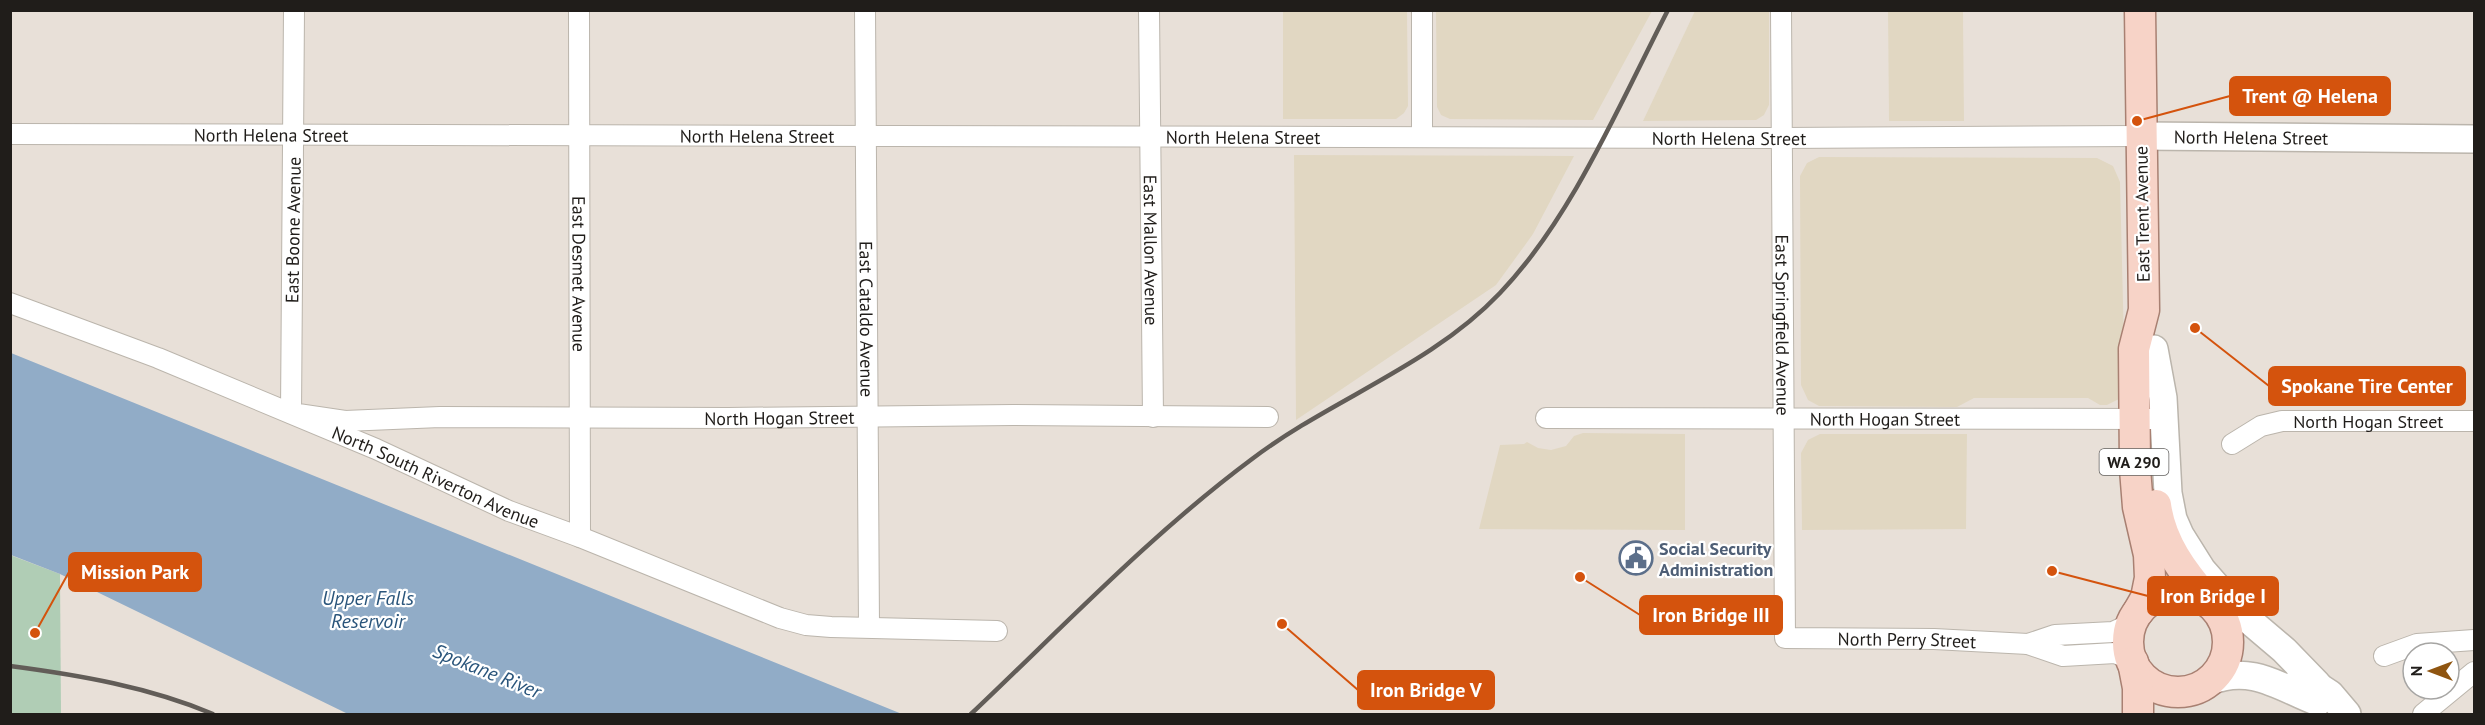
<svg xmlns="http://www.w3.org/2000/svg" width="2485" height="725" font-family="'PT Sans',sans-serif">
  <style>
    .industrial { fill: #e1d7c2 }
    .green { fill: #b0cdb5 }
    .water { fill: #91acc7 }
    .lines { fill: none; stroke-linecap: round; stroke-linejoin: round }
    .street-casing { stroke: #bbb5ac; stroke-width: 22 }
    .secondary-casing { stroke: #bbb5ac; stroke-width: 30 }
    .primary-casing { stroke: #a88072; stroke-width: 33 }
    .street { stroke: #fff; stroke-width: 20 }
    .secondary { stroke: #fff; stroke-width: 27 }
    .primary { stroke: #f7d3c7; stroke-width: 30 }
    .rail { stroke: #625d58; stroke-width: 4.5 }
    .labels { text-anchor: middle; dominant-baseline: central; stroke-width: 4.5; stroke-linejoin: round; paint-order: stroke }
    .shield { fill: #fff; stroke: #63615f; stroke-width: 1.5 }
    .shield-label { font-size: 16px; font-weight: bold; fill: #201d1a }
    .street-label { font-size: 18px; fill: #201d1a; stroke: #fff }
    .service-label { font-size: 18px; font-weight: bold; fill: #4e5e75; stroke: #fff; text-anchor: start }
    .water-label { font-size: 20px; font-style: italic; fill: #2a557b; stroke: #fff }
    .leader { fill: none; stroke: #d4530d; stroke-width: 2 }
    .callout-dot { fill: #d4530d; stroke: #fff; stroke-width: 2 }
    .callout { fill: #d4530d; stroke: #d4530d; stroke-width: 2 }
    .callout-label { font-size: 20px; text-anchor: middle; font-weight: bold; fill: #fff }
  </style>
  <rect width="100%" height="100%" fill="#e8e0d8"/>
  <g class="industrial">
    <path d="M1283,11H1407L1408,106L1404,113L1396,119H1283Z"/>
    <path d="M1436,11V10L1652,11L1593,120L1450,119L1441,115L1437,107Z"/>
    <path d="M1695,11H1769V105L1764,115L1756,120L1643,121Z"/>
    <path d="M1888,11H1963L1964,121H1889Z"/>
    <path d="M1294,155L1574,156L1533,234L1496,285L1296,420Z"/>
    <path d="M1819,157L2097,158L2113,166L2120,182L2125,384L2119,399L2107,405H2100L2088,398H1974L1957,407L1819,406L1808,400L1801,385L1800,176L1807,163Z"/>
    <path d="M1583,433L1685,434V530L1479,529L1500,445L1524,444L1527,442L1538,448L1551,450L1566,446L1574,436Z"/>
    <path d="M1820,434H1967L1966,529L1802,530L1801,453L1808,440Z"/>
  </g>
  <path class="green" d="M10,555L60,574L61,714H11Z"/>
  <path class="water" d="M11,353L902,714H348L60,574L11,555Z"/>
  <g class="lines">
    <g class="street-casing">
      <g id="street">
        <path id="s1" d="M294,10L291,413L345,421L440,417L728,418L1013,415L1268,417"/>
        <path id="s2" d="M579,10L580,537"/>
        <path id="s3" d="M865,10L869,627"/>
        <path id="s4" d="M1149,10L1153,417"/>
        <path d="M1422,10V137"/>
        <path id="s5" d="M1781,10L1785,638L1934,639L2028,644L2063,656L2115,653L2132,660"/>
        <path id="s6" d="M10,134L1782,138L2140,136"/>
        <path id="s7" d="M10,303L158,358L376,449L509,511L580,537L780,618L806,625L831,627L997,631"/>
        <path id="s8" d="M1546,418L2153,419"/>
        <path id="s9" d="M2232,444L2261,426L2282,421H2474"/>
        <path d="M2028,644L2055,635L2113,632L2132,623"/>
        <path d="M2384,656L2417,644L2474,640"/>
        <path d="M2423,714L2474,672"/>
      </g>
    </g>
    <g class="secondary-casing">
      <g id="secondary">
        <path id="s10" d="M2140,136L2474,139"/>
        <path d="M2154,349L2163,398L2168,493L2173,519L2180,535L2202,570L2238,611L2284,650L2317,684"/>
        <path d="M2301,675L2330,694L2347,714"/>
        <path d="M2210,681C2252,664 2281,688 2318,702"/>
      </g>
    </g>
    <g class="primary-casing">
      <g id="primary">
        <path d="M2156,505C2161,543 2183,572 2208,601"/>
        <circle cx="2178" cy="642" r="50"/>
        <path d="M2138,612L2146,598L2150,578L2149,555L2138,507L2135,469L2134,349L2144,310L2140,10"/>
        <path d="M2133,662L2138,688V714"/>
      </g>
    </g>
    <use href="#street" class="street"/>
    <use href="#secondary" class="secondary"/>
    <use href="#primary" class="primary"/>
    <g class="rail">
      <path d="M10,666C79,675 149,687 213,714"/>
      <path d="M971,714C1062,628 1151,534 1252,459C1331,399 1431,366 1500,293C1572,218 1620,103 1668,10"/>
    </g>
  </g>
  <defs>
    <g id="civic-ring" transform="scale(1.725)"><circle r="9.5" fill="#fff" stroke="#5c6f8a" stroke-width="1.5"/><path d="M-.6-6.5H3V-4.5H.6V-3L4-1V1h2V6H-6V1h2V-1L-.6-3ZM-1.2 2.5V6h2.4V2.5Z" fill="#5c6f8a"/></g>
  </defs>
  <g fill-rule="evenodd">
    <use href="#civic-ring" x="1636" y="558"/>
  </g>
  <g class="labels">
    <rect class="shield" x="2099.5" y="449" width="69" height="26" rx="4.5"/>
    <g class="shield-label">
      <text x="2134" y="462">WA 290</text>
    </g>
    <g class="street-label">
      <text stroke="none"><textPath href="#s6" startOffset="261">North Helena Street</textPath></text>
      <text stroke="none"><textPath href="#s6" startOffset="747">North Helena Street</textPath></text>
      <text stroke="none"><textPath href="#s6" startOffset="1233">North Helena Street</textPath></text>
      <text stroke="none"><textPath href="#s10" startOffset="111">North Helena Street</textPath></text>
      <text stroke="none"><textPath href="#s6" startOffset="1719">North Helena Street</textPath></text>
      <text transform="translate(2142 214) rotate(-91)">East Trent Avenue</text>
      <text transform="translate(293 230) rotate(-89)">East Boone Avenue</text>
      <text stroke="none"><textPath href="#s4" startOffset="240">East Mallon Avenue</textPath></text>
      <text stroke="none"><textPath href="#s2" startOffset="264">East Desmet Avenue</textPath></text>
      <text stroke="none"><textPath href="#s3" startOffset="309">East Cataldo Avenue</textPath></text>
      <text stroke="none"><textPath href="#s5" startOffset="315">East Springfield Avenue</textPath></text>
      <text stroke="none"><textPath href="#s1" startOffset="892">North Hogan Street</textPath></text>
      <text stroke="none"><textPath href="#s8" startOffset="339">North Hogan Street</textPath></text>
      <text stroke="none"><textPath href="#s9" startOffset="142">North Hogan Street</textPath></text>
      <text stroke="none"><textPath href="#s7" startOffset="460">North South Riverton Avenue</textPath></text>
      <text stroke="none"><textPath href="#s5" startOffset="750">North Perry Street</textPath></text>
    </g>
    <g class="service-label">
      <text x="1659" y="548">Social Security<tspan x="1659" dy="21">Administration</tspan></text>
    </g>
    <g class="water-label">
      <text x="368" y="598">Upper Falls<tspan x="368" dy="23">Reservoir</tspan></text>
      <text transform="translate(487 671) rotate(22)">Spokane River</text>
    </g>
  </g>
  <path class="leader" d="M2137 121L2230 96M2195 328L2269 386M35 633L69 572M2052 571L2148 596M1580 577L1640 615M1282 624L1358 690"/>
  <g class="callout-dot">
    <circle cx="2137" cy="121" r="6"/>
    <circle cx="2195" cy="328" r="6"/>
    <circle cx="35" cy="633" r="6"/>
    <circle cx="2052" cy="571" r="6"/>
    <circle cx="1580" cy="577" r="6"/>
    <circle cx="1282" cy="624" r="6"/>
  </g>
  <g class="callout">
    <rect x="2230" y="77" width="160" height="38" rx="6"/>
    <rect x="2269" y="367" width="196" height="38" rx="6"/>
    <rect x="69" y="553" width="132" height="38" rx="6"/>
    <rect x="2148" y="577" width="130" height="38" rx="6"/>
    <rect x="1640" y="596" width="142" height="38" rx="6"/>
    <rect x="1358" y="671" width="136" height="38" rx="6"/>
  </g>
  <g class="callout-label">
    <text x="2310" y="103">Trent @ Helena</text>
    <text x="2367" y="393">Spokane Tire Center</text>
    <text x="135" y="579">Mission Park</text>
    <text x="2213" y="603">Iron Bridge I</text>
    <text x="1711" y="622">Iron Bridge III</text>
    <text x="1426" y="697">Iron Bridge V</text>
  </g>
  <rect width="2485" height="725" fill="none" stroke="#201d1a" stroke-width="24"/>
  <g transform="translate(2431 671) rotate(270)"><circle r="28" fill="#ffffff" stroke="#a6a5a3" stroke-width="1.5"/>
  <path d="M0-4.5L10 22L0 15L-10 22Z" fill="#8f5510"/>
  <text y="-9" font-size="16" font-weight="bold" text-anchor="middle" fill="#201d1a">N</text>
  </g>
</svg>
